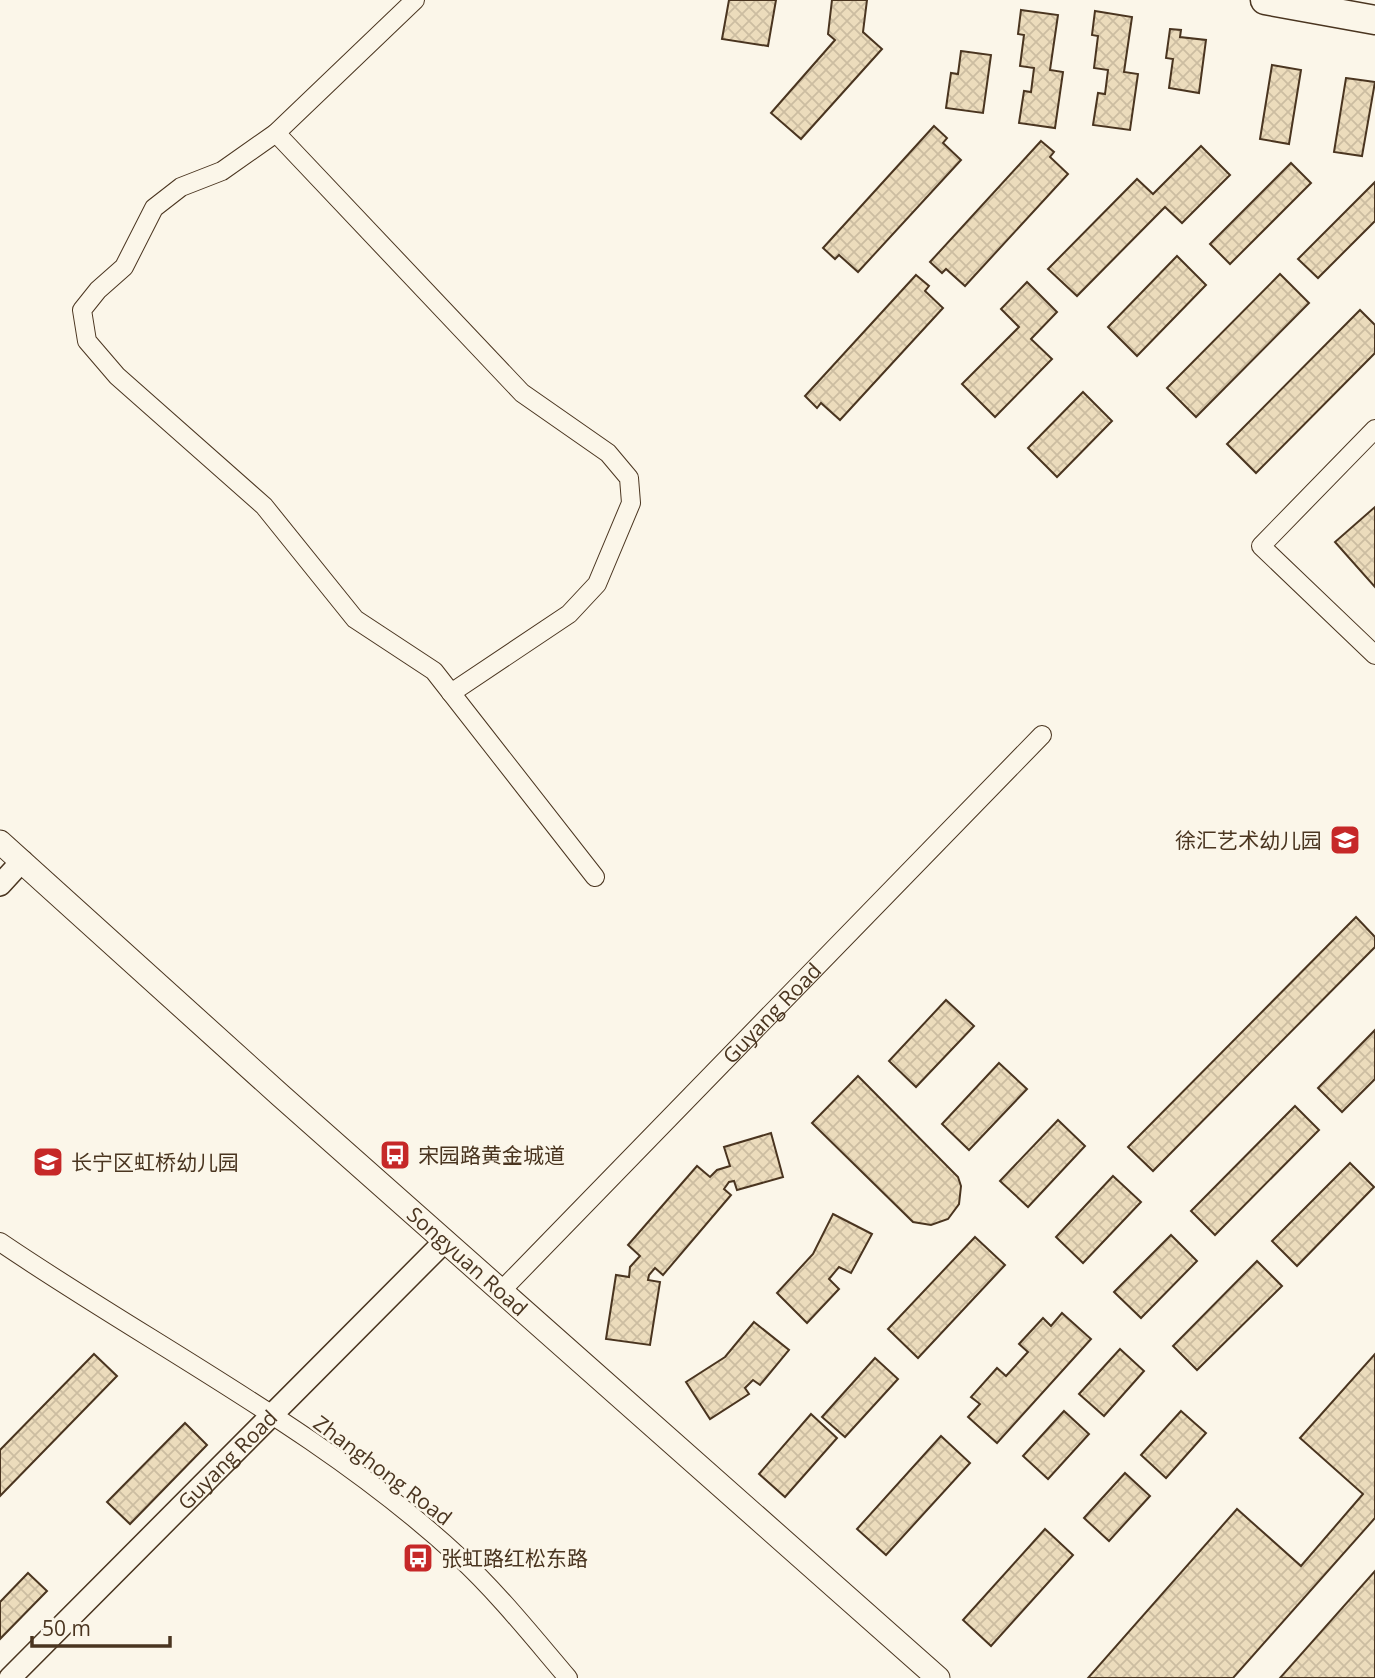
<svg xmlns="http://www.w3.org/2000/svg" width="1375" height="1678" font-family="'Open Sans','Noto Sans SC',sans-serif">
  <style>
    .building { fill: url(#building-cross-hatch); stroke: #4a3520; stroke-width: 2 }
    .lines { fill: none; stroke-linecap: round; stroke-linejoin: round }
    .minor-casing { stroke: #4a3520; stroke-width: 20 }
    .tertiary-casing { stroke: #4a3520; stroke-width: 24 }
    .secondary-casing { stroke: #4a3520; stroke-width: 25 }
    .trunk-casing { stroke: #4a3520; stroke-width: 31 }
    .minor { stroke: #fbf6e9; stroke-width: 18 }
    .tertiary { stroke: #fbf6e9; stroke-width: 21 }
    .secondary { stroke: #fbf6e9; stroke-width: 23 }
    .trunk { stroke: #fbf6e9; stroke-width: 28 }
    .labels { text-anchor: middle; dominant-baseline: central; stroke-width: 5; stroke-linejoin: round; paint-order: stroke }
    .poi-label { font-size: 21px; fill: #4a3520; stroke: #fbf6e9; text-anchor: start }
    .street-label { font-size: 21px; fill: #4a3520; stroke: #fbf6e9 }
  </style>
  <defs>
    <pattern id="building-cross-hatch" width="8" height="8" patternUnits="userSpaceOnUse" patternTransform="scale(1.75)"><rect width="8" height="8" fill="#ecdcbc"/><path d="M0 0l8 8M0 8l8-8" fill="none" stroke="#ccbda1"/></pattern>
  </defs>
  <rect width="100%" height="100%" fill="#fbf6e9"/>
  <g class="building">
    <path d="M729,0H776L768,46L722,39Z"/>
    <path d="M832,0H867L863,32L882,49L801,139L771,113L835,40L828,34Z"/>
    <path d="M1021,10L1058,15L1050,70L1063,72L1055,128L1019,123L1024,91L1031,92L1034,68L1020,66L1024,35L1018,34Z"/>
    <path d="M1095,11L1132,17L1124,72L1138,74L1130,130L1093,125L1098,93L1105,94L1108,70L1094,68L1098,36L1092,35Z"/>
    <path d="M1170,29L1181,30L1180,37L1206,40L1199,93L1169,88L1173,59L1166,58Z"/>
    <path d="M961,51L991,55L983,113L946,108L951,73L958,74Z"/>
    <path d="M1272,65L1301,70L1289,144L1260,139Z"/>
    <path d="M1346,78L1375,82L1362,156L1334,152Z"/>
    <path d="M934,126L947,138L943,143L961,160L858,272L839,255L835,259L823,248Z"/>
    <path d="M1041,141L1054,152L1050,157L1068,174L965,286L946,269L942,273L930,262Z"/>
    <path d="M1201,146L1230,175L1182,223L1165,207L1077,296L1048,269L1137,179L1153,194Z"/>
    <path d="M1291,163L1311,183L1230,264L1210,244Z"/>
    <path d="M1375,182V221L1318,278L1298,259Z"/>
    <path d="M1177,256L1206,285L1137,356L1108,327Z"/>
    <path d="M1280,274L1309,303L1196,417L1167,388Z"/>
    <path d="M916,275L929,286L925,291L943,308L840,420L821,403L817,408L805,396Z"/>
    <path d="M1027,282L1057,312L1031,339L1052,359L995,417L962,384L1019,327L1001,309Z"/>
    <path d="M1360,310L1375,325V353L1256,473L1227,444Z"/>
    <path d="M1083,392L1112,421L1057,477L1028,448Z"/>
    <path d="M1375,507V587L1335,542Z"/>
    <path d="M1356,917L1375,937V947L1153,1171L1128,1147Z"/>
    <path d="M946,1000L974,1026L916,1087L889,1061Z"/>
    <path d="M1375,1030V1079L1342,1112L1318,1088Z"/>
    <path d="M999,1063L1027,1089L969,1150L942,1124Z"/>
    <path d="M858,1076L958,1177L961,1186L959,1204L948,1219L931,1225L913,1222L812,1123Z"/>
    <path d="M1295,1106L1319,1130L1215,1235L1191,1211Z"/>
    <path d="M1058,1120L1085,1146L1028,1207L1000,1181Z"/>
    <path d="M771,1133L783,1177L737,1190L734,1181L729,1182L724,1189L731,1195L663,1275L655,1268L649,1275L648,1280L660,1282L650,1345L606,1339L616,1275L629,1277L630,1267L640,1256L628,1245L697,1166L710,1177L717,1170L730,1166L724,1147Z"/>
    <path d="M1350,1163L1374,1187L1297,1266L1272,1241Z"/>
    <path d="M1113,1176L1141,1202L1083,1263L1056,1237Z"/>
    <path d="M833,1214L872,1234L851,1273L839,1267L829,1279L839,1289L807,1323L777,1293L813,1254Z"/>
    <path d="M1171,1235L1197,1261L1141,1318L1114,1292Z"/>
    <path d="M975,1237L1005,1265L918,1358L888,1329Z"/>
    <path d="M1257,1261L1282,1286L1197,1370L1173,1346Z"/>
    <path d="M1062,1313L1091,1339L997,1443L968,1417L980,1404L971,1397L997,1368L1006,1376L1028,1352L1019,1344L1043,1318L1051,1326Z"/>
    <path d="M754,1322L789,1350L760,1385L753,1380L745,1388L749,1394L710,1419L686,1382L725,1357Z"/>
    <path d="M1120,1349L1144,1371L1104,1416L1079,1394Z"/>
    <path d="M94,1354L117,1376L0,1496V1450Z"/>
    <path d="M1375,1354V1518L1233,1678H1088L1237,1509L1301,1566L1363,1494L1300,1438Z"/>
    <path d="M875,1358L898,1379L845,1437L822,1417Z"/>
    <path d="M1064,1411L1089,1434L1048,1479L1023,1456Z"/>
    <path d="M1181,1411L1206,1433L1166,1478L1141,1455Z"/>
    <path d="M811,1414L837,1438L785,1497L759,1474Z"/>
    <path d="M185,1423L207,1445L130,1524L107,1502Z"/>
    <path d="M941,1436L970,1463L886,1555L857,1529Z"/>
    <path d="M1125,1473L1150,1496L1109,1541L1084,1518Z"/>
    <path d="M1045,1529L1073,1555L991,1646L963,1620Z"/>
    <path d="M1375,1571V1678H1280Z"/>
    <path d="M28,1573L47,1591L0,1639V1602Z"/>
  </g>
  <g class="lines">
    <g class="minor-casing">
      <g id="minor">
        <path d="M415,0L276,133L222,171L181,187L154,208L124,267L98,290L82,310L87,341L117,376L264,506L355,619L434,671L595,877"/>
        <path d="M276,133L522,393L608,453L629,478L631,503L597,584L569,614L451,693"/>
        <path d="M1375,429L1261,546L1375,655"/>
        <path d="M0,1242C150,1344 325,1433 458,1556C498,1593 533,1637 568,1678"/>
        <path id="s1" d="M501,1291L1042,735"/>
      </g>
    </g>
    <g class="tertiary-casing">
      <g id="tertiary">
        <path d="M0,885L22,861"/>
        <path id="s2" d="M10,1678L445,1241"/>
      </g>
    </g>
    <g class="secondary-casing">
      <g id="secondary">
        <path id="s3" d="M0,842L280,1095L938,1678"/>
      </g>
    </g>
    <g class="trunk-casing">
      <path id="trunk" d="M1265,0L1375,20"/>
    </g>
    <use href="#minor" class="minor"/>
    <use href="#tertiary" class="tertiary"/>
    <use href="#secondary" class="secondary"/>
    <use href="#trunk" class="trunk"/>
  </g>
  <defs>
    <g id="school-square" transform="scale(1.575)"><rect x="-9" y="-9" width="18" height="18" rx="4" fill="#c62828" stroke="#fbf6e9"/><path d="M0-5L7-2L0 1L-7-2ZM-4 1L0 2.5L4 1V4Q0 6-4 4Z" fill="#fff"/></g>
    <g id="bus-square" transform="scale(1.575)"><rect x="-9" y="-9" width="18" height="18" rx="4" fill="#c62828" stroke="#fbf6e9"/><path d="M-5-6H5V4H4V6H2V4H-2V6H-4V4H-5ZM-3.5-4V0h7V-4ZM-3.5 1.2v1.5H-2V1.2ZM2 1.2v1.5H3.5V1.2Z" fill="#fff"/></g>
  </defs>
  <g fill-rule="evenodd">
    <use href="#school-square" x="1345" y="840"/>
    <use href="#bus-square" x="395" y="1155"/>
    <use href="#school-square" x="48" y="1162"/>
    <use href="#bus-square" x="418" y="1558"/>
  </g>
  <g class="labels">
    <g class="poi-label">
      <text x="1322" y="840" text-anchor="end">徐汇艺术幼儿园</text>
      <text x="418" y="1155">宋园路黄金城道</text>
      <text x="71" y="1162">长宁区虹桥幼儿园</text>
      <text x="441" y="1558">张虹路红松东路</text>
    </g>
    <g class="street-label">
      <text stroke="none"><textPath href="#s1" startOffset="388">Guyang Road</textPath></text>
      <text stroke="none"><textPath href="#s3" startOffset="628">Songyuan Road</textPath></text>
      <text stroke="none"><textPath href="#s2" startOffset="308">Guyang Road</textPath></text>
      <text transform="translate(383 1470) rotate(37)">Zhanghong Road</text>
    </g>
  </g>
  <path d="M32 1636v10h138v-10" fill="none" stroke="#4a3520" stroke-width="3.5"/>
  <text x="42" y="1636" font-size="21" fill="#4a3520" stroke="#fbf6e9" stroke-width="5" paint-order="stroke">50 m</text>
</svg>
